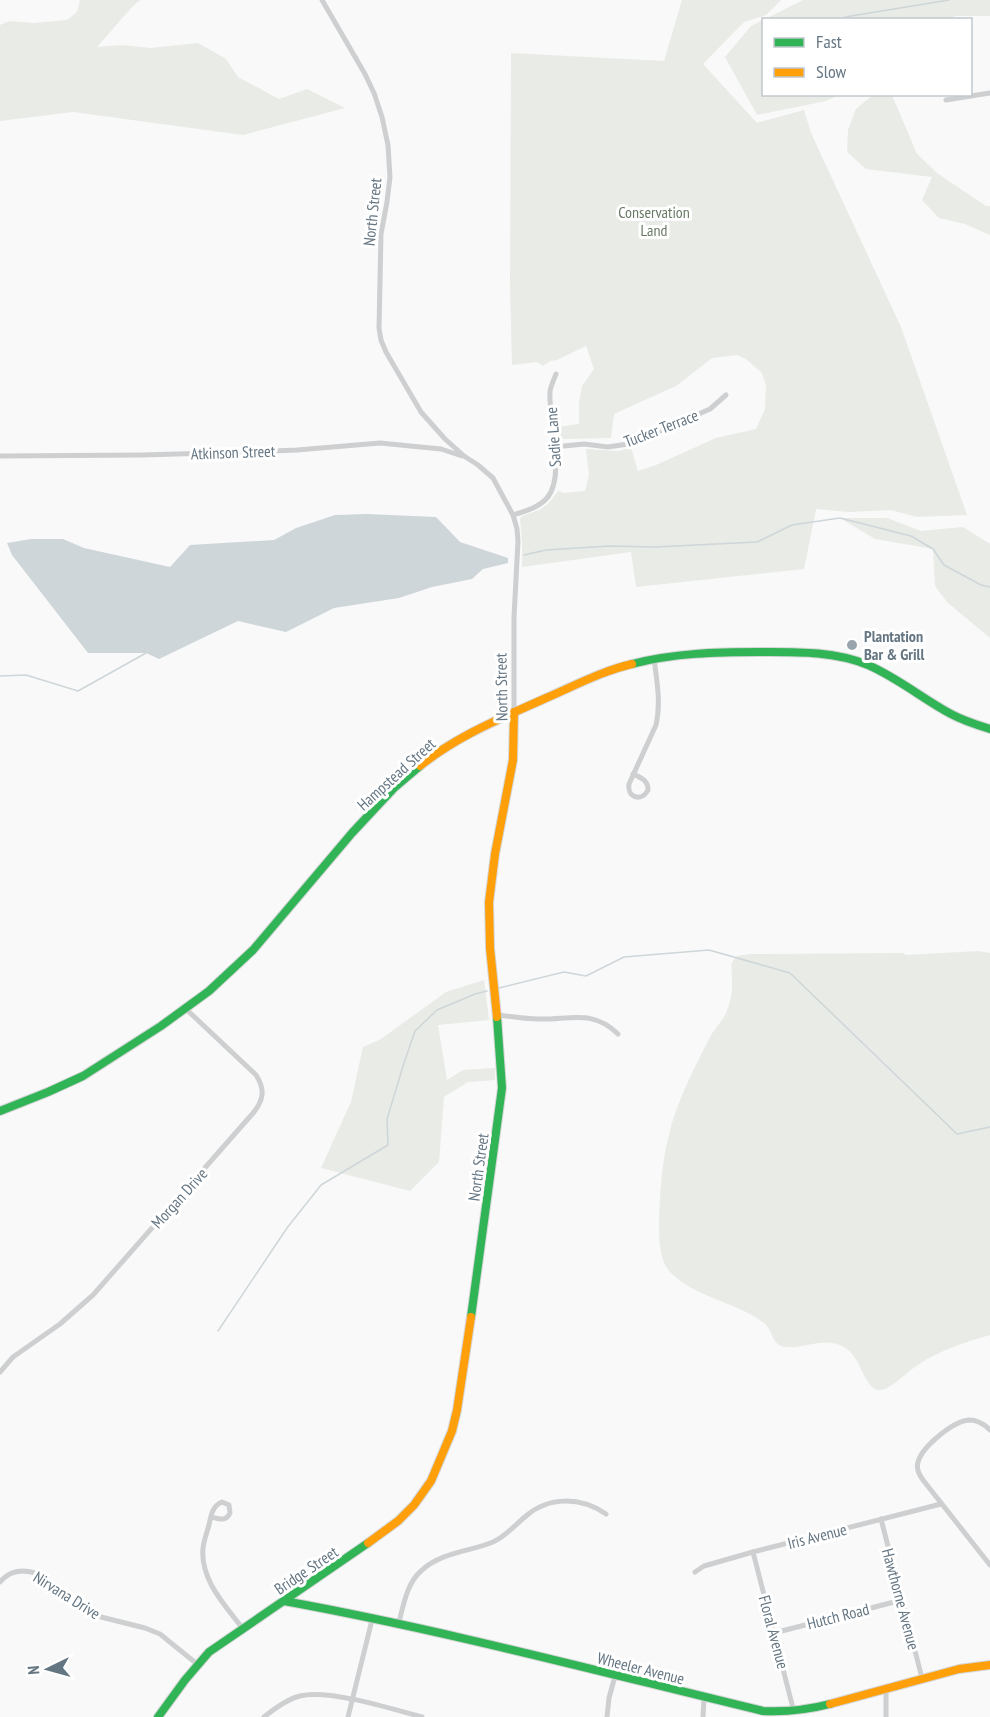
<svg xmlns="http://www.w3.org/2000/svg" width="990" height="1717" font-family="'PT Sans Narrow',sans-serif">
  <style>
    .green { fill: #e8ebe6 }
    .water { fill: #ced6d9 }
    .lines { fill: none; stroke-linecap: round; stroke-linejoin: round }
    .stream { stroke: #ced6d9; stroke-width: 1.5 }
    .fast-casing { stroke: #d5d6d7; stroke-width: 10 }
    .slow-casing { stroke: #d5d6d7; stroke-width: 10 }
    .street { stroke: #cecfd0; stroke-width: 5 }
    .fast { stroke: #30b455; stroke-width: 8 }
    .slow { stroke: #ff9f0a; stroke-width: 8 }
    .poi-dot { fill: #99a4ac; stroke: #fff; stroke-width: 2 }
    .labels { text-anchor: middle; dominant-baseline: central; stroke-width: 6; stroke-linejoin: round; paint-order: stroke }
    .street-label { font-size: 16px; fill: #657683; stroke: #fff }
    .park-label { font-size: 16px; fill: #687a64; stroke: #fff }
    .poi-label { font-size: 16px; font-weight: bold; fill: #657683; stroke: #fff; text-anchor: start }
  </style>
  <rect width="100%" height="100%" fill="#f9f9f9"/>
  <g class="green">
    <path d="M80,0H140L132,7L97,47L122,45L151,48L198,43L226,59L238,77L279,99L307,89L345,108L243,135L73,112L0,121V25L9,21L34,23L67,20L77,12Z"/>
    <path d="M682,0H781L766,15L744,22L703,64L757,123L804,110L811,133L901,327L967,515L917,517L891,510L849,512L816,509L804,569L636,587L631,552L522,567V541L520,519L522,516L539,510L548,504L558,491L564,493L585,491L589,475L586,449L618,451L631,448L638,471L656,465L716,438L756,429L765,409L766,385L762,373L746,359L737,355L712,358L676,386L614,414L611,438L563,439L558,436L557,427L579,424V403L582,386L594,369L586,346L557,360L550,361L543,366L537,362L512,365L510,285L511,53L664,61Z"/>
    <path d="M803,0H990V16H956L946,20H764V94L840,95L826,101L757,115L725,57L751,26Z"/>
    <path d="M873,95H892L917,154L937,173L986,206H990V235L965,224L939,218L922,200L932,177L866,169L847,152L848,130L856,109Z"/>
    <path d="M840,518H887L921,531L963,527L990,544V638L947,602L935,586L933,549L875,539Z"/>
    <path d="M978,951L990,953V1335C967,1341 934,1353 915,1367C906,1373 887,1393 877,1390C863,1385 860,1355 844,1347C824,1336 805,1349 786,1347C771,1346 773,1329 763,1322C735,1302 695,1297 671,1273C659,1261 659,1238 659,1221C660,1192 662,1159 670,1131C677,1102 695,1066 709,1039C713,1030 722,1022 726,1013C731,1002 733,989 732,977C732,973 731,968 732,963C733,961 735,958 737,956L750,954L902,953L907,955Z"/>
    <path d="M484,980L489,1020L438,1025L447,1080L463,1070L495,1068V1080L468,1082L444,1097L439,1162L410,1191L321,1168L351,1102L363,1047L381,1039L446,992Z"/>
  </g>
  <path class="water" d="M367,514L436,517L460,542L508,558V563L483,569L472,579L432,587L399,598L334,608L286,632L238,621L159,659L146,653H88L12,555L7,543L31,539H63L84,548L170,567L190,545L274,540L296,528L335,515Z"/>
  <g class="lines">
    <g class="stream">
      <path d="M843,20L845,17L949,0"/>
      <path d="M524,555L546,550L609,546L655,547L757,542L792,525L840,518L911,536L933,549L944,565L981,585L990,587"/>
      <path d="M0,676L26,675L78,691L146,653"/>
      <path d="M499,988L564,972L586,976L624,957L709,950L790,973L957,1134L990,1127"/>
      <path d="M218,1331L287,1228L321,1185L388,1145L387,1119L404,1063L415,1031L437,1010L475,994L487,991"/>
    </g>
    <g class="fast-casing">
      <g id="fast">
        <path d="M632,664C674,653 717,652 760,652C796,652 834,651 868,665C898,678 923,699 951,714C964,721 977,725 990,729"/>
        <path d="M0,1111L48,1092L83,1076L161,1026L209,991L253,950L352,833L394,788L420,766"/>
        <path d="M471,1317L502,1088L497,1017"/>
        <path d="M284,1601C444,1630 605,1673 763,1711C787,1712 807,1710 830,1704"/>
        <path d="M158,1717L185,1680L209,1652L368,1543"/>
      </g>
    </g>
    <g class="slow-casing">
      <g id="slow">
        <path d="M420,766C458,735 502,718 546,698C574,686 602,671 632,664"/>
        <path d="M497,1017L490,948L489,902L495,854L513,760L514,712"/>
        <path d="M368,1543L398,1521L414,1505L431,1481L452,1431L457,1410L471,1317"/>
        <path d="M830,1704L959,1669L990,1665"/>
      </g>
    </g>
    <g class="street">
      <path d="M322,0L365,74L374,93L382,117L388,145L390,177L387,202L381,234L379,328L381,340L386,352L421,412L445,439L464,456L478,465L493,478L513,515L517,529L518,541L514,617V712"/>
      <path d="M946,100L990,93"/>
      <path d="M554,447L584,444L608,447L628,444L640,440L710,409L726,395"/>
      <path d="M0,456L142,455L247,452L297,450L380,443L441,449L462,456"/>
      <path d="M513,515C525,511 538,508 547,498C566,476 548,420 550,391C551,386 554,379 556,374"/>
      <path d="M633,774C641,778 648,780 648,790C642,802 627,798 629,784L656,725C661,704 657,681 654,659"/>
      <path d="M496,1015C510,1016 524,1019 538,1019C570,1020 593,1009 618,1034"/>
      <path d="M0,1372L13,1357L60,1324L93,1295L254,1112C264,1099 265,1089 256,1075L186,1009"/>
      <path d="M990,1430C984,1424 978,1420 969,1420C953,1421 922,1447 918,1462C916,1469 919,1474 923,1480L990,1565"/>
      <path d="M211,1517C219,1519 226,1522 230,1513L229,1505L222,1502C212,1506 211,1516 209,1525C207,1532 204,1540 203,1548C200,1580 225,1605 243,1629"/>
      <path d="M881,1519L922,1678"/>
      <path d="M753,1552L794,1712"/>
      <path d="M695,1572L704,1566L753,1552L941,1504"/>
      <path d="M0,1582C10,1570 24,1569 38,1574L101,1617L145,1628L160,1634L197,1664"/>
      <path d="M398,1626C403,1608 406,1584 421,1571C441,1552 469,1552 493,1542C506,1536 515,1525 526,1516C549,1496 581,1497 606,1514"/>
      <path d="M774,1633L902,1600"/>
      <path d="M264,1717C274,1709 287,1699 300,1696C329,1689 392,1709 422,1717"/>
      <path d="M348,1717L372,1620"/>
      <path d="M607,1717L609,1698L615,1676"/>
      <path d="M703,1717L704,1698"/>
      <path d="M886,1717V1689"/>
    </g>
    <use href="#fast" class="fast"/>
    <use href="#slow" class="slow"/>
  </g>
  <circle class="poi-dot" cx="852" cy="645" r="6"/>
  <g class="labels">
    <g class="street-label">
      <text transform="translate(372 212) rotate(-84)">North Street</text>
      <text transform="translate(661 428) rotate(-21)">Tucker Terrace</text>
      <text transform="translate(553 437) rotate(-94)">Sadie Lane</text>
      <text transform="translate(233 452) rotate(-2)">Atkinson Street</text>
      <text transform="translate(501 687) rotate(-91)">North Street</text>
      <text transform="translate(396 774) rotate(-42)">Hampstead Street</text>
      <text transform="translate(478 1167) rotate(-82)">North Street</text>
      <text transform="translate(179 1198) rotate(-48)">Morgan Drive</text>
      <text transform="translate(817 1536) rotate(-14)">Iris Avenue</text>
      <text transform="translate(306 1570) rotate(-34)">Bridge Street</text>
      <text transform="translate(67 1595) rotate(32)">Nirvana Drive</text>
      <text transform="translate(901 1599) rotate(75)">Hawthorne Avenue</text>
      <text transform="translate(838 1616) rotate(-14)">Hutch Road</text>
      <text transform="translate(774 1632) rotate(75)">Floral Avenue</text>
      <text transform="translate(641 1668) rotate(14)">Wheeler Avenue</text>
    </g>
    <g class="park-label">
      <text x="654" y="212">Conservation<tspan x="654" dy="18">Land</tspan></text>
    </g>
    <g class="poi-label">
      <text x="864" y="636">Plantation<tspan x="864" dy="18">Bar &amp; Grill</tspan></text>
    </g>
  </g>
  <rect x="762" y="18" width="210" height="78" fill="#ffffff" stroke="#c1c8cd" stroke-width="1.5"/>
  <rect x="774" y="38" width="30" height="9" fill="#30b455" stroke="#c1c8cd" stroke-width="1.5"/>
  <text x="816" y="48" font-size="18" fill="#657683">Fast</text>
  <rect x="774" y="68" width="30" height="9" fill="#ff9f0a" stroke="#c1c8cd" stroke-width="1.5"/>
  <text x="816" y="78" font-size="18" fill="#657683">Slow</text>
  <g transform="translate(48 1669) rotate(265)" stroke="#ffffff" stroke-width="4.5" paint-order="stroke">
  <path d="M0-4.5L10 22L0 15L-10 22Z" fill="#657683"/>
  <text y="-9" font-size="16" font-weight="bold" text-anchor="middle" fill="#657683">N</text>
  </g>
</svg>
